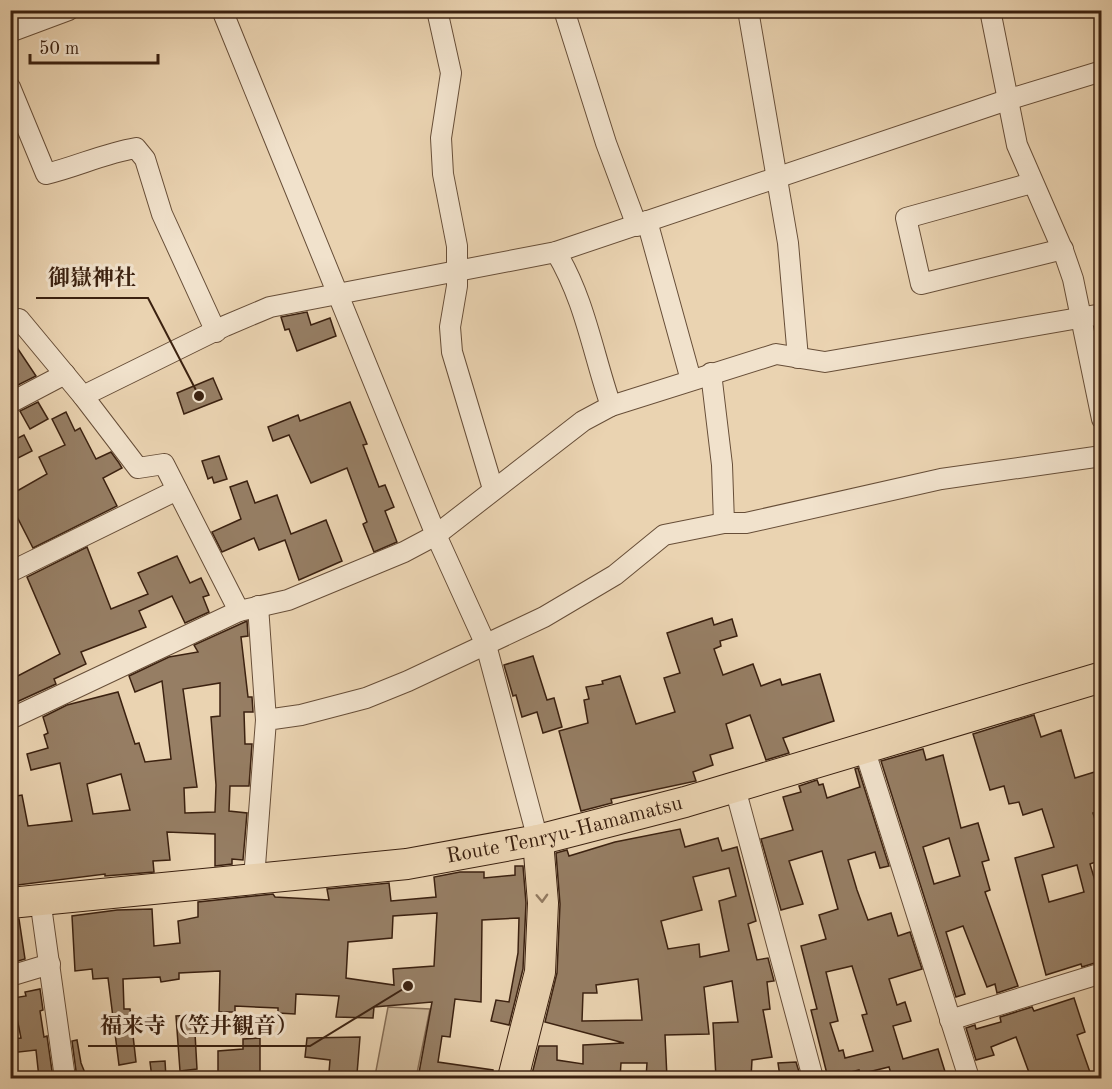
<svg xmlns="http://www.w3.org/2000/svg" width="1112" height="1089" font-family="'Old Standard TT','Noto Serif JP',serif">
  <style>
    .green { fill: #ccb596; stroke: #846b53; stroke-width: 1.5 }
    .building { fill: #967e64; stroke: #3b2110; stroke-width: 1.5; fill-rule: evenodd }
    .lines { fill: none; stroke-linecap: round; stroke-linejoin: round }
    .street-casing { stroke: #674e38; stroke-width: 22 }
    .primary-casing { stroke: #3b2110; stroke-width: 32 }
    .street { stroke: #f1e2cc; stroke-width: 20 }
    .primary { stroke: #ead3b1; stroke-width: 30 }
    .oneway { stroke: #927a60 }
    .labels { text-anchor: middle; dominant-baseline: central; stroke-width: 6; stroke-linejoin: round; paint-order: stroke }
    .street-label { font-size: 21px; fill: #3b2110; stroke: #f1e2cc }
    .leader { fill: none; stroke: #3b2110; stroke-width: 2 }
    .callout-dot { fill: #3b2110; stroke: #f1e2cc; stroke-width: 2 }
    .callout-label { font-size: 22px; text-anchor: middle; font-weight: bold; fill: #3b2110; stroke: #f1e2cc; stroke-width: 6; stroke-linejoin: round; paint-order: stroke }
  </style>
  <rect width="100%" height="100%" fill="#ead3b1"/>
  <filter id="stains"><feTurbulence type="fractalNoise" baseFrequency=".00333" numOctaves="4"/><feColorMatrix values="0 0 0 0 .2 0 0 0 0 .09 0 0 0 0 .02 0 0 0 .5 -.17"/></filter>
  <radialGradient id="worn" r=".72"><stop offset=".6" stop-color="#630" stop-opacity="0"/><stop offset="1" stop-color="#630" stop-opacity=".3"/></radialGradient>
  <path class="green" d="M388,1007L430,1009L416,1078L375,1076Z"/>
  <g class="building">
    <path d="M307,312L311,325L330,318L336,336L297,351L289,329L285,330L281,317Z"/>
    <path d="M10,337L36,376L12,388L10,385Z"/>
    <path d="M213,378L222,399L184,414L177,393Z"/>
    <path d="M38,402L48,419L30,429L20,411Z"/>
    <path d="M350,402L367,444L363,445L379,487L385,485L394,507L385,511L397,542L374,552L363,524L367,522L347,468L311,483L289,435L273,441L268,427L298,415L300,421Z"/>
    <path d="M66,412L75,431L80,428L96,459L111,452L119,463L122,468L103,478L117,506L33,548L10,503V495L47,474L39,457L65,445L52,419Z"/>
    <path d="M24,435L32,451L10,462V442Z"/>
    <path d="M219,456L227,479L214,483L212,477L208,479L202,461Z"/>
    <path d="M247,481L255,503L277,495L291,534L326,520L342,561L299,580L285,540L259,550L254,538L222,552L212,532L241,519L230,487Z"/>
    <path d="M87,547L111,609L148,594L138,573L177,556L190,583L201,578L209,595L203,597L209,612L185,623L172,596L139,611L146,627L81,652L86,664L54,679L56,684L10,705V680L60,654L27,577Z"/>
    <path d="M712,618L714,625L732,619L737,636L720,641L721,646L714,649L723,675L753,664L761,686L780,679L782,685L820,674L834,721L783,738L789,753L766,760L750,715L726,724L733,748L710,755L713,765L693,772L696,781L611,799L612,803L581,811L559,731L588,723L584,700L589,699L586,687L603,684L602,681L620,676L636,724L675,712L664,678L680,673L667,633Z"/>
    <path d="M247,621L248,636L241,637L248,697H252L253,712H244L245,744H252L249,786H230L229,811L247,813L243,860L232,859V864L215,866V834L167,832L170,860L153,861L154,872L105,876V874L10,886V797L22,795L28,826L72,821L60,763L31,770L27,754L48,748L44,735L48,733L43,717L67,705L118,692L135,744L139,743L145,762L171,759L162,681L135,692L129,676L169,657L198,652L194,645ZM220,683V716L211,717L216,785L215,812L185,813L184,788L197,787L183,689ZM121,774L130,810L93,814L87,784Z"/>
    <path d="M533,656L547,700L554,698L562,727L543,733L537,712L522,717L516,695L513,696L504,665Z"/>
    <path d="M1034,715L1041,737L1061,730L1075,778L1101,770V811L1093,813L1101,839V860L1090,864L1101,901V961L1082,967L1081,964L1046,975L1015,858L1054,847L1042,809L1023,815L1019,802L1009,804L1004,786L990,790L973,734ZM1077,865L1084,892L1049,902L1042,875Z"/>
    <path d="M923,749L926,760L943,755L961,828L978,823L989,860L982,862L990,890L985,892L1018,986L997,993L995,984L987,987L963,926L946,932L965,994L956,997L881,761ZM949,838L960,876L934,884L923,847Z"/>
    <path d="M858,768L889,866L880,868L875,852L848,860L857,890L868,920L891,913L898,936L910,932L922,969L889,979L897,1005L905,1002L911,1021L893,1026L903,1059L938,1049L947,1078H917L915,1072L892,1077L889,1067L860,1074L859,1070L828,1078L811,1010L817,1009L801,946L826,939L819,915L838,909L822,851L789,861L803,904L781,910L761,839L793,830L783,797L801,792L799,786L817,780L819,785L823,784L827,798L860,787L855,769ZM852,966L867,1014L862,1015L873,1051L845,1058L843,1050L839,1051L830,1023L838,1021L826,972Z"/>
    <path d="M680,829L685,847L718,838L722,851L737,847L756,921L748,924L757,960L768,958L774,981L767,982L770,1009L763,1010L772,1057L752,1060L751,1078H716L713,1023L738,1022L732,981L704,987L709,1034L665,1035L667,1078H646L647,1063H621L620,1078H531L539,1046H557V1060L583,1064V1045L624,1043L545,1022L557,973L560,904L556,853L567,850L569,856L615,842ZM729,868L736,896L719,901L729,951L700,957L699,944L668,949L661,921L702,910L693,877ZM638,979L642,1020L582,1021L583,993H597L596,985Z"/>
    <path d="M515,866H523L526,903L523,969L509,1025L491,1021L496,1000L509,1002L518,953L519,918L482,920L481,1002L455,999L450,1037L442,1036L438,1062L493,1070V1078H418L432,1002L374,1007L373,1018L336,1017L339,996L296,994L295,1014L278,1013V1008L235,1006V1012H219L220,971L179,973V979L161,982L160,977L123,979L124,1009H130L136,1062L119,1065L108,978L93,979L92,969L75,971L72,916L117,910L152,909L154,946L180,943L178,921L198,917V902L273,894L275,897L329,900L327,889L389,883L391,901L436,897L434,877L460,872H484V878L515,875ZM437,913L434,966L393,969L394,985L346,978L348,942L392,938L393,916Z"/>
    <path d="M19,919L25,959L11,963L10,920Z"/>
    <path d="M40,989L43,1010L40,1011L44,1037L47,1036L53,1078H39L36,1050L10,1053V1039L21,1038L13,998L26,996L25,992Z"/>
    <path d="M1074,998L1085,1032L1077,1035L1092,1078H1031L1016,1037L991,1047L994,1055L976,1060L966,1028L975,1025L976,1029L1001,1022L1000,1017L1032,1007L1034,1011Z"/>
    <path d="M194,1015L197,1069L180,1071L176,1016Z"/>
    <path d="M360,1037L357,1074L329,1072L330,1060L305,1057L307,1038Z"/>
    <path d="M260,1038V1072H218V1051L243,1049V1039Z"/>
    <path d="M77,1040L81,1063L87,1078H77L72,1041Z"/>
    <path d="M165,1061L166,1078H152L150,1062Z"/>
    <path d="M796,1062L800,1075L780,1077L778,1063Z"/>
  </g>
  <g class="lines">
    <g class="street-casing">
      <g id="street">
        <path d="M222,10L436,535L486,645L538,840"/>
        <path d="M437,10L451,73L441,138L443,174L457,246V286L450,327L452,352L493,489"/>
        <path d="M564,10L606,143L637,226"/>
        <path d="M748,10L788,243L798,358"/>
        <path d="M990,10L1017,145L1064,253L1073,279L1102,419"/>
        <path d="M10,32L69,10"/>
        <path d="M10,87L46,174C76,167 105,153 136,148L145,159L162,214L216,332"/>
        <path d="M1032,183L906,218L921,284L1063,249"/>
        <path d="M647,221L691,380"/>
        <path d="M556,252C585,300 593,354 611,406"/>
        <path d="M10,324L19,319L83,396L225,326L270,307L556,252L1010,99L1102,71"/>
        <path d="M711,373L722,465L724,523H746L941,479L1102,456"/>
        <path d="M83,396L138,468L164,464L239,611"/>
        <path d="M10,403L65,374"/>
        <path d="M10,572L177,490"/>
        <path d="M258,606L266,720"/>
        <path d="M10,719L239,611L288,600L404,552L436,535L583,421L611,406L776,354L825,362L1102,314"/>
        <path d="M864,748L969,1078"/>
        <path d="M735,788L813,1078"/>
        <path d="M254,879L266,720L301,715L366,698L408,681L544,617L615,575L664,535L724,523"/>
        <path d="M40,899L65,1078"/>
        <path d="M10,976L50,964"/>
        <path d="M950,1020L1102,973"/>
      </g>
    </g>
    <g class="primary-casing">
      <g id="primary">
        <path id="s1" d="M10,903L407,864L538,840L685,802L1102,677"/>
        <path d="M513,1078L540,972L543,903L538,840"/>
      </g>
    </g>
    <use href="#street" class="street"/>
    <use href="#primary" class="primary"/>
  </g>
  <defs><path id="oneway-chevron" d="M-2-3.5L2.5 0L-2 3.5" fill="none" stroke-width="1.6" stroke-linecap="round" stroke-linejoin="round" transform="scale(1.5)"/></defs>
  <use class="oneway" href="#oneway-chevron" transform="translate(542 898) rotate(88)"/>
  <g class="labels">
    <g class="street-label">
      <text stroke="none"><textPath href="#s1" startOffset="560">Route Tenryu-Hamamatsu</textPath></text>
    </g>
  </g>
  <path class="leader" d="M199 396L148 298H36M408 986L310 1046H88"/>
  <g class="callout-dot">
    <circle cx="199" cy="396" r="6"/>
    <circle cx="408" cy="986" r="6"/>
  </g>
  <g class="callout-label">
    <text x="92" y="285">御嶽神社</text>
    <text x="199" y="1033">福来寺（笠井観音）</text>
  </g>
  <rect width="1112" height="1089" fill="none" stroke="#ead3b1" stroke-width="36"/>
  <rect x="12" y="12" width="1088" height="1065" fill="none" stroke="#3b2110" stroke-width="3"/>
  <rect x="18" y="18" width="1076" height="1053" fill="none" stroke="#3b2110" stroke-width="1.5"/>
  <path d="M30 54v9h128v-9" fill="none" stroke="#3b2110" stroke-width="3"/>
  <text x="39" y="54" font-size="18" fill="#3b2110" stroke="#f1e2cc" stroke-width="4.5" paint-order="stroke">50 m</text>
  <rect width="100%" height="100%" filter="url(#stains)"/>
  <rect width="100%" height="100%" fill="url(#worn)"/>
</svg>
